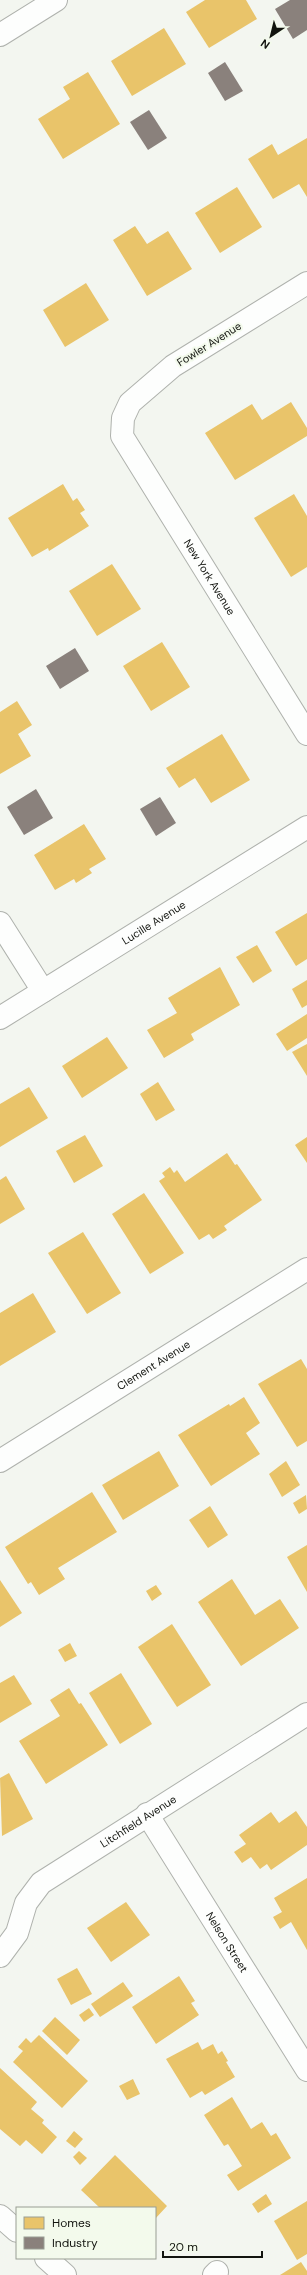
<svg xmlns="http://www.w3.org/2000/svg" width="307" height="2275" font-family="'DM Sans',sans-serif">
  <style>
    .homes { fill: #e9c46a }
    .industry { fill: #8a817c }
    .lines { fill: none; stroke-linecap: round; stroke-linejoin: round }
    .minor-casing { stroke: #afb2ad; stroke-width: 24 }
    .minor { stroke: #fdfefd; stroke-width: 22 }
    .labels { text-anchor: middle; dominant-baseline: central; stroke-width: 4; stroke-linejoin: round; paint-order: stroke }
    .street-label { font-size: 11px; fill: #12140f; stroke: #f3faec }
  </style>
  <rect width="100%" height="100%" fill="#f3f6f0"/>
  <g class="homes">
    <path d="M205,0H246L257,19L209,48L186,12Z"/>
    <path d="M164,28L186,64L132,96L111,61Z"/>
    <path d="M88,72L120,124L63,159L38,119L70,99L63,87Z"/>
    <path d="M307,138V197L299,184L273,199L248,159L272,144L278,155Z"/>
    <path d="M237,187L262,227L220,253L195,213Z"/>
    <path d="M135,226L147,244L168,231L192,269L147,296L113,240Z"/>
    <path d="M86,283L109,320L65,347L43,310Z"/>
    <path d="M291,402L307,428V436L235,480L205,433L252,404L262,420Z"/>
    <path d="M63,484L73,501L77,498L85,510L80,513L89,526L49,551L48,548L32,557L8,518Z"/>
    <path d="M294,494L307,516V567L291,577L254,518Z"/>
    <path d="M112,564L141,609L97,636L69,591Z"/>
    <path d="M162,642L190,687L151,711L123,666Z"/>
    <path d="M17,701L32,725L18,734L31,756L0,774V712Z"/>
    <path d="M222,734L250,780L211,803L195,778L179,788L166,768Z"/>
    <path d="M84,824L106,859L89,869L92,873L76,883L74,879L55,890L34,855Z"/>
    <path d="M307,913V959L296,966L275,932Z"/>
    <path d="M257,945L272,971L253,983L236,957Z"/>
    <path d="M220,967L240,1005L191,1034L194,1040L164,1058L147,1030L177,1013L168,998Z"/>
    <path d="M307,980V1005L302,1008L292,989Z"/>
    <path d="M307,1014V1038L287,1051L276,1034Z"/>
    <path d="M107,1037L128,1068L82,1098L62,1066Z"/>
    <path d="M307,1044V1076L292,1052Z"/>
    <path d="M158,1082L175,1110L156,1121L140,1094Z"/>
    <path d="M29,1087L48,1118L0,1147V1104Z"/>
    <path d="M85,1135L103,1166L74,1183L56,1151Z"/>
    <path d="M307,1137V1163L295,1145Z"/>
    <path d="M227,1153L235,1165L237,1164L262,1200L224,1226L227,1230L213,1239L209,1234L199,1240L159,1181L165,1177L162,1173L170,1167L174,1173L177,1170L185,1182Z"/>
    <path d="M6,1176L25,1209L0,1224V1180Z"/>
    <path d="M144,1193L184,1253L150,1274L112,1214Z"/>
    <path d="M83,1232L121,1293L87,1314L48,1253Z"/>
    <path d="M33,1293L56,1332L0,1366V1313Z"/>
    <path d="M301,1359L307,1369V1441L297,1447L258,1384Z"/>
    <path d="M244,1397L260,1423L246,1433L260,1454L211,1486L178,1435L229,1404L230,1406Z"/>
    <path d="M159,1451L179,1486L123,1520L102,1485Z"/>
    <path d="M286,1461L300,1485L282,1497L269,1474Z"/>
    <path d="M92,1492L117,1532L58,1568L65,1579L39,1595L31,1582L28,1584L5,1547Z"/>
    <path d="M306,1495L307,1509L299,1514L293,1503Z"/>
    <path d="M210,1506L228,1535L208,1548L189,1520Z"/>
    <path d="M307,1545V1592L287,1557Z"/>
    <path d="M232,1579L255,1615L280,1599L299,1628L241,1666L198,1602Z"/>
    <path d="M0,1580L22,1613L0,1627Z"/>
    <path d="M156,1585L162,1594L152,1601L146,1591Z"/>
    <path d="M172,1624L211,1685L177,1707L138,1647Z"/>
    <path d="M70,1643L77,1656L65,1662L58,1650Z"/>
    <path d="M121,1673L152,1724L120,1744L89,1693Z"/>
    <path d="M14,1675L32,1704L0,1723V1683Z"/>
    <path d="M69,1688L79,1704L81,1703L108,1745L46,1784L19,1741L60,1716L50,1700Z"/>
    <path d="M9,1773L33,1819L2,1836L0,1778Z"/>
    <path d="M296,1811L307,1827V1845L271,1870L267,1864L260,1869L251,1857L242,1863L234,1852L246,1844L239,1835L271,1812L279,1823Z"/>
    <path d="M307,1878V1950L291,1922L280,1929L273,1917L282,1912L274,1898Z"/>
    <path d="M126,1902L150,1935L111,1962L87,1928Z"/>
    <path d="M77,1968L92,1994L71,2005L57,1979Z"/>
    <path d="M179,1976L195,2001L191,2003L199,2015L156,2044L132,2007Z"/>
    <path d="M123,1982L133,1996L100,2017L91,2004Z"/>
    <path d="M89,2008L94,2015L84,2022L79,2015Z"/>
    <path d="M55,2017L80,2040L67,2055L42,2031Z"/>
    <path d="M39,2035L88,2081L62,2108L13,2062L23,2051L18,2047L26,2038L31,2043Z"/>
    <path d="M198,2042L202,2050L213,2044L218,2054L222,2051L228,2061L226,2062L235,2077L205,2095L202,2091L190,2098L166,2059Z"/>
    <path d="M0,2068L37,2102L31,2109L44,2120L42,2123L57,2137L42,2154L26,2140L20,2146L0,2129Z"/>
    <path d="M133,2079L140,2094L127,2100L119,2086Z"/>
    <path d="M232,2097L251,2129L262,2122L271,2136L276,2133L291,2158L238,2191L227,2175L242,2166L228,2144L224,2146L204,2115Z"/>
    <path d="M74,2131L83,2139L75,2148L66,2141Z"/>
    <path d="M79,2151L87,2158L80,2165L73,2157Z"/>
    <path d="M115,2155L167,2206L155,2219V2208H100L81,2190Z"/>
    <path d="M266,2194L272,2204L258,2213L252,2204Z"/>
    <path d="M307,2201V2254L297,2260L274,2221Z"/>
    <path d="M301,2262L307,2271V2275H280Z"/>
  </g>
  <g class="industry">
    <path d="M290,0H307V30L293,39L275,9Z"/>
    <path d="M225,62L243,91L225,101L208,73Z"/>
    <path d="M149,110L167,138L148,150L130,122Z"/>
    <path d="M75,648L89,671L60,689L46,666Z"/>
    <path d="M36,789L53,818L24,835L7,807Z"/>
    <path d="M160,797L176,823L156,836L140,809Z"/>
  </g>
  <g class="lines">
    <g class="minor-casing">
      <g id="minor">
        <path d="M0,35L56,0"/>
        <path id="s1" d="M307,283L173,366L130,403L123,418L122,436L307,734"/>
        <path d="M0,923L43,991"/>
        <path id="s2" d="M0,1018L307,827"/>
        <path id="s3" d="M0,1461L307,1269"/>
        <path id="s4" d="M147,1814L307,2070"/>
        <path id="s5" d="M0,1956L17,1933L26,1903L41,1883L307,1714"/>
        <path d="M0,2216L17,2231"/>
        <path d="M46,2258L65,2275"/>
        <path d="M214,2275L217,2272"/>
      </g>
    </g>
    <use href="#minor" class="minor"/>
  </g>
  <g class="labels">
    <g class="street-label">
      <text transform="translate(209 344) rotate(-32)">Fowler Avenue</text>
      <text stroke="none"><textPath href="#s1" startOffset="415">New York Avenue</textPath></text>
      <text stroke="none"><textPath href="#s2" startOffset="181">Lucille Avenue</textPath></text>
      <text stroke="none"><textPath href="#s3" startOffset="181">Clement Avenue</textPath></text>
      <text stroke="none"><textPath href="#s5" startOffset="200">Litchfield Avenue</textPath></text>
      <text stroke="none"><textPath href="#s4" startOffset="151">Nelson Street</textPath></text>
    </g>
  </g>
  <rect x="16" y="2207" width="140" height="52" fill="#f3faec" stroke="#999e94"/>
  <rect x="24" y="2217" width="20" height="12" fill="#e9c46a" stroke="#999e94"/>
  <text x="52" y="2227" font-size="12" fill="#12140f">Homes</text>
  <rect x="24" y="2237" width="20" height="12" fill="#8a817c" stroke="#999e94"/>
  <text x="52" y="2247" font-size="12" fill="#12140f">Industry</text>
  <g transform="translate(271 36) rotate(215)" stroke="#f3faec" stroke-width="3" paint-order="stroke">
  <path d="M0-3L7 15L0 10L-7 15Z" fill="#12140f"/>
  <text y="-6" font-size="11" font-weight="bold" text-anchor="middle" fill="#12140f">N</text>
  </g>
  <path d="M163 2251v6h99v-6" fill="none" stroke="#12140f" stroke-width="2"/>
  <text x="169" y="2251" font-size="12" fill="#12140f" stroke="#f3faec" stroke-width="3" paint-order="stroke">20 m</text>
</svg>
